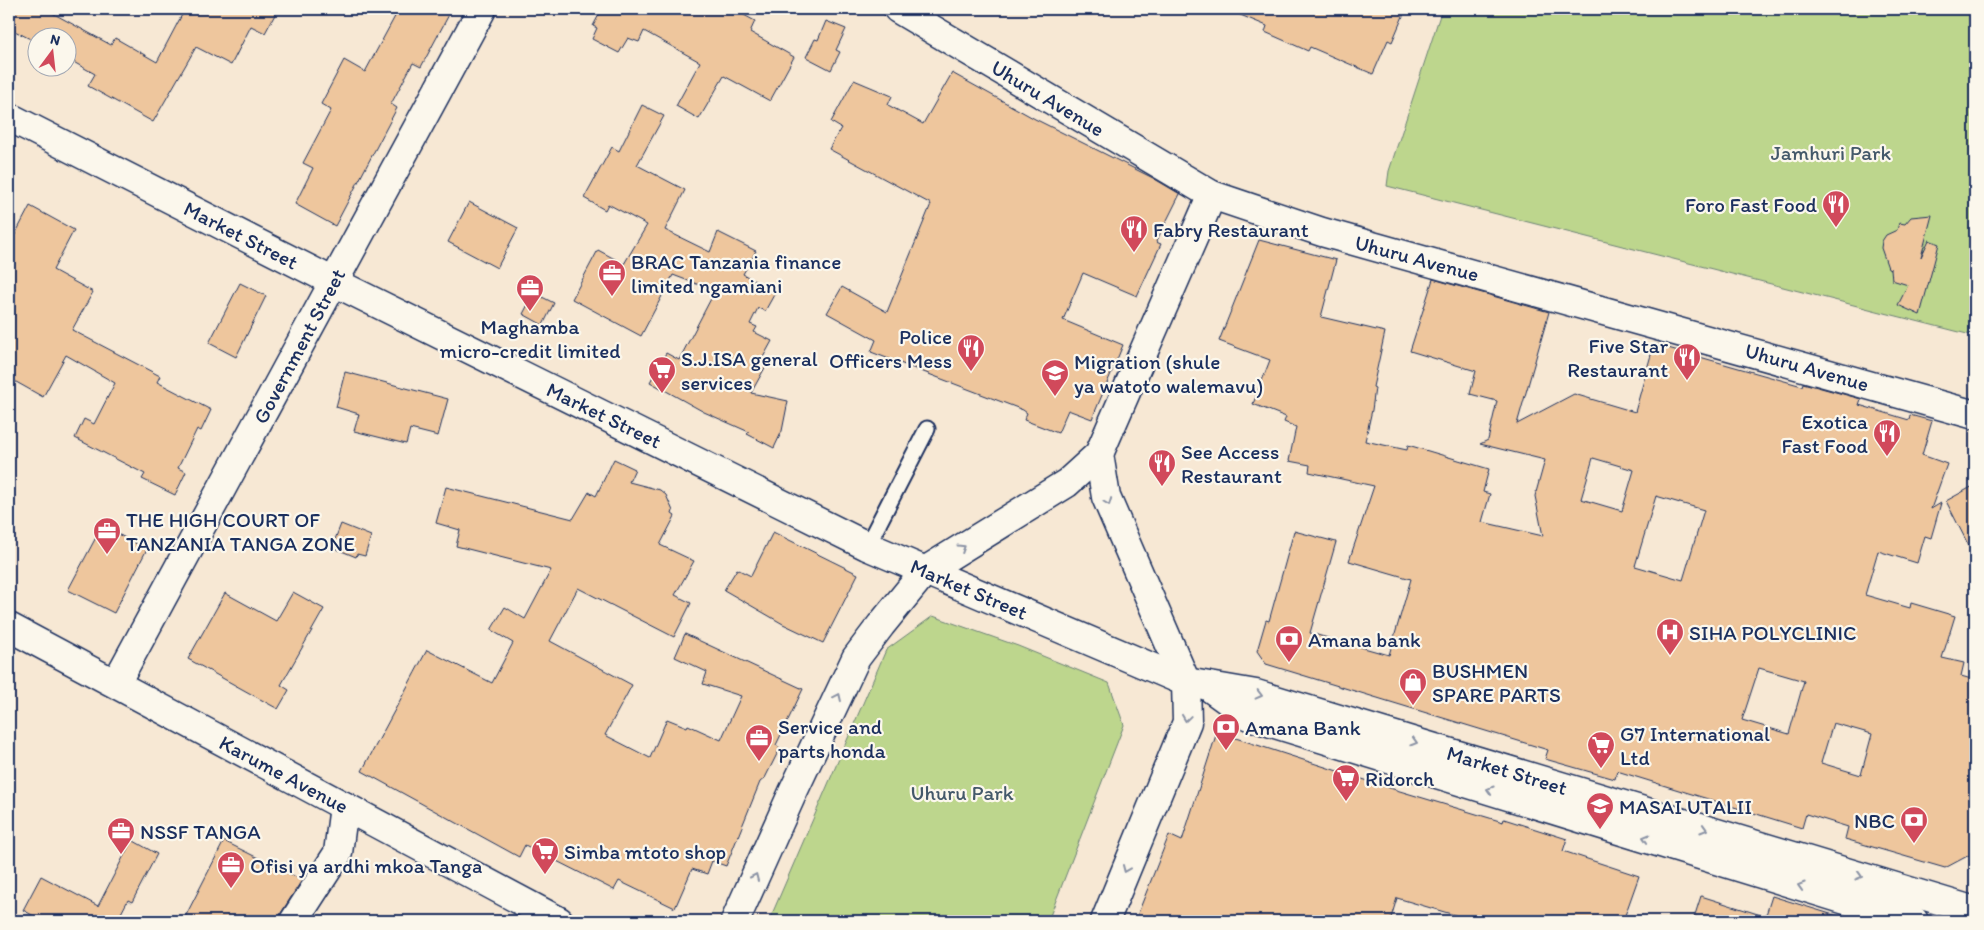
<svg xmlns="http://www.w3.org/2000/svg" width="1984" height="930" font-family="Itim,sans-serif">
  <style>
    .green { fill: #bdd68d; stroke: #6c8276 }
    .building { fill: #eec69d; stroke: #1b2f5e; fill-rule: evenodd }
    .lines { fill: none; stroke-linecap: round; stroke-linejoin: round }
    .service-casing { stroke: #1b2f5e; stroke-width: 19 }
    .minor-casing { stroke: #1b2f5e; stroke-width: 31 }
    .tertiary-casing { stroke: #1b2f5e; stroke-width: 31 }
    .secondary-casing { stroke: #1b2f5e; stroke-width: 31 }
    .service { stroke: #fbf7ec; stroke-width: 15 }
    .minor { stroke: #fbf7ec; stroke-width: 28 }
    .tertiary { stroke: #fbf7ec; stroke-width: 28 }
    .secondary { stroke: #fbf7ec; stroke-width: 28 }
    .oneway { stroke: #8b93a5 }
    .labels { text-anchor: middle; dominant-baseline: central; stroke-width: 4.5; stroke-linejoin: round; paint-order: stroke }
    .street-label { font-size: 21px; fill: #1b2f5e; stroke: #fbf7ec }
    .park-label { font-size: 21px; fill: #44596a; stroke: #fbf7ec }
    .poi-label { font-size: 21px; fill: #1b2f5e; stroke: #fbf7ec; text-anchor: start }
  </style>
  <rect width="100%" height="100%" fill="#f7e8d4"/>
  <filter id="ink" filterUnits="userSpaceOnUse"><feTurbulence type="fractalNoise" baseFrequency=".02" numOctaves="2"/><feDisplacementMap in="SourceGraphic" scale="10" xChannelSelector="R" yChannelSelector="G"/><feConvolveMatrix kernelMatrix="1 2 1 2 8 2 1 2 1" color-interpolation-filters="sRGB"/></filter>
  <g filter="url(#ink)">
    <g class="green">
      <path d="M1442,9H1975V336L1387,186L1389,171Z"/>
      <path d="M933,616L1018,646L1109,683L1124,725L1048,921H769L886,650Z"/>
    </g>
    <g class="building">
      <path d="M9,9H45L111,45L115,38L157,62L185,9H278L265,33L251,26L231,65L196,47L153,122L88,86L95,74L68,59V38H38V43L9,28Z"/>
      <path d="M399,9H452L421,67L413,63L391,104L397,108L335,226L295,204L313,168L303,163L331,110L321,104L344,60L365,72Z"/>
      <path d="M602,9H733L755,21L750,32L794,57L770,101L724,76L699,119L676,106L700,62L644,31L639,42L628,38L619,53L592,39L597,28L593,26Z"/>
      <path d="M1226,9H1406L1392,42L1388,40L1373,74L1310,47L1308,51L1265,32L1267,26Z"/>
      <path d="M826,21L846,29L836,50L840,52L831,70L806,57L815,39L818,40Z"/>
      <path d="M952,73L1035,119L1153,178L1180,194L1156,242L1161,244L1137,296L1083,273L1063,320L1123,345L1092,419L1068,410L1058,433L1024,420L1027,413L1023,410L871,352L876,340L827,313L842,287L887,312L931,204L829,149L841,128L831,122L854,80L892,96L888,105L923,124Z"/>
      <path d="M642,105L664,116L637,165L685,190L665,230L710,252L718,232L756,251L743,274L775,293L765,311L758,308L750,324L757,327L754,332L772,341L761,361L767,364L751,393L788,401L782,431L774,448L747,434L749,432L704,412L650,382L666,353L679,360L715,291L673,275L641,336L572,299L598,250L624,264L647,225L608,204L605,210L584,198L612,147L619,151Z"/>
      <path d="M469,202L518,228L497,268L448,242Z"/>
      <path d="M30,206L74,230L53,270L93,292L72,330L160,376L157,382L211,410L201,431L197,429L178,468L186,472L175,495L142,479L145,474L75,438L84,419L94,424L115,383L66,355L43,397L9,378V246Z"/>
      <path d="M1932,215L1921,257L1929,240L1939,244L1920,315L1898,305L1908,285L1892,280L1891,269L1888,268L1881,248L1882,241L1886,235L1897,230L1899,223L1905,224L1911,217Z"/>
      <path d="M1259,240L1336,260L1321,317L1385,332L1373,387L1375,388L1372,410L1365,441L1407,450L1408,445L1489,469L1483,492L1490,494L1482,522L1543,536L1535,496L1545,460L1480,444L1488,440L1497,401L1470,394L1476,371L1410,351L1433,279L1549,312L1517,424L1574,394L1635,412L1654,344L1802,386L1803,383L1861,399L1859,405L1909,420L1910,415L1932,421L1922,455L1947,464L1931,509L1941,503L1931,538L1925,536L1917,563L1878,551L1865,595L1910,608L1911,603L1955,616L1942,658L1964,663L1961,676L1975,680V852L1945,868L1845,839L1848,827L1806,814L1802,828L1617,771L1615,779L1545,759L1548,750L1266,664L1257,651L1266,620L1269,621L1294,531L1336,542L1310,633L1389,655L1411,579L1349,561L1374,486L1309,472L1310,465L1289,461L1296,427L1284,422L1286,417L1253,404L1270,360L1219,341ZM1593,458L1634,470L1622,511L1581,499ZM1656,496L1704,510L1683,580L1635,566ZM1759,668L1804,681L1789,734L1742,720ZM1833,723L1872,734L1861,775L1821,763Z"/>
      <path d="M240,283L266,296L236,357L209,343Z"/>
      <path d="M534,293L554,303L543,325L523,314Z"/>
      <path d="M345,372L448,399L438,436L410,429L406,444L354,431L359,414L336,407Z"/>
      <path d="M614,459L635,469L629,482L660,490L666,495L673,511L672,514L675,516L660,545L694,561L675,595L691,603L674,637L578,588L550,641L632,685L605,735L650,758L667,719L687,727L688,725L721,740L741,696L703,684L707,672L675,657L685,634L803,689L776,745L780,748L765,778L760,782L726,866L712,861L707,874L692,869L675,908L619,881L614,890L525,845L519,857L362,771L427,650L492,683L513,643L491,630L505,607L525,619L551,570L456,546L460,530L436,523L446,487L573,519L589,492L596,496Z"/>
      <path d="M1975,485V558L1946,501Z"/>
      <path d="M341,524L371,536L365,556L357,554L356,557L332,547Z"/>
      <path d="M102,526L147,549L114,613L68,590Z"/>
      <path d="M773,532L858,574L823,643L783,624L724,590L737,569L751,576Z"/>
      <path d="M293,592L324,609L281,685L289,690L278,709L188,659L225,593L276,621Z"/>
      <path d="M1217,732L1393,789L1503,822L1504,819L1567,839L1563,851L1639,876L1623,921H1475L1397,898L1390,921H1135L1169,835L1182,841Z"/>
      <path d="M132,840L157,854L132,902L128,900L119,917L126,921H43L23,910L41,876L98,906Z"/>
      <path d="M224,841L302,880L281,913L279,921H183Z"/>
      <path d="M1701,896L1764,916L1763,921H1693Z"/>
      <path d="M1772,896L1837,916L1836,921H1764Z"/>
    </g>
    <g class="lines">
      <g class="service-casing">
        <path id="service" d="M867,546L927,429"/>
      </g>
      <g class="minor-casing">
        <g id="minor">
          <path d="M9,117L334,282L867,546L1186,682L1256,694L1975,911"/>
          <path d="M1099,454L1106,497L1186,682L1187,722L1105,921"/>
          <path d="M116,683L482,9"/>
          <path d="M1213,690L1249,716L1914,921"/>
          <path d="M294,921L338,853L344,806"/>
          <path d="M735,921L793,792L856,658L881,625L925,571L1067,483L1099,454L1212,195"/>
        </g>
      </g>
      <g class="tertiary-casing">
        <path id="tertiary" d="M898,9L1212,195L1322,232L1975,415"/>
      </g>
      <g class="secondary-casing">
        <path id="secondary" d="M9,627L559,921"/>
      </g>
      <use href="#service" class="service"/>
      <use href="#minor" class="minor"/>
      <use href="#tertiary" class="tertiary"/>
      <use href="#secondary" class="secondary"/>
    </g>
    <defs><path id="oneway-chevron" d="M-2-3.5L2.5 0L-2 3.5" fill="none" stroke-width="1.6" stroke-linecap="round" stroke-linejoin="round" transform="scale(1.25)"/></defs>
    <g class="oneway">
      <use href="#oneway-chevron" transform="translate(1108 502) rotate(69)"/>
      <use href="#oneway-chevron" transform="translate(962 548) rotate(-32)"/>
      <use href="#oneway-chevron" transform="translate(1259 695) rotate(14)"/>
      <use href="#oneway-chevron" transform="translate(838 697) rotate(-65)"/>
      <use href="#oneway-chevron" transform="translate(1186 718) rotate(98)"/>
      <use href="#oneway-chevron" transform="translate(1414 742) rotate(17)"/>
      <use href="#oneway-chevron" transform="translate(1490 790) rotate(-163)"/>
      <use href="#oneway-chevron" transform="translate(1704 829) rotate(17)"/>
      <use href="#oneway-chevron" transform="translate(1646 838) rotate(-163)"/>
      <use href="#oneway-chevron" transform="translate(1126 869) rotate(113)"/>
      <use href="#oneway-chevron" transform="translate(1859 876) rotate(17)"/>
      <use href="#oneway-chevron" transform="translate(755 877) rotate(-66)"/>
      <use href="#oneway-chevron" transform="translate(1801 886) rotate(-163)"/>
    </g>
  </g>
  <defs>
    <g id="restaurant-pin" transform="scale(1.4375)"><path d="M0 17L-7.5 6A9.5 9.5 0 1 1 7.5 6Z" fill="#d1495b" stroke="#fbf7ec"/><path d="M-5-6h1v4h1v-4h1v4h1v-4h1v5L-1.5 .5V6h-2V.5L-5-1ZM5-6V6H3V1.5H1.5Q1.5-4 5-6Z" fill="#fff"/></g>
    <g id="office-pin" transform="scale(1.4375)"><path d="M0 17L-7.5 6A9.5 9.5 0 1 1 7.5 6Z" fill="#d1495b" stroke="#fbf7ec"/><path d="M-6-3h4V-5.5h4V-3h4V5H-6ZM-1-4.5V-3h2v-1.5ZM-6 0V1H6V0Z" fill="#fff"/></g>
    <g id="supermarket-pin" transform="scale(1.4375)"><path d="M0 17L-7.5 6A9.5 9.5 0 1 1 7.5 6Z" fill="#d1495b" stroke="#fbf7ec"/><path d="M-6-5.5h2.5l.6 2H6L4.5 2H-2.5L-4.4-4H-6ZM-1.5 3.2a1.3 1.3 0 1 0 .1 0ZM3 3.2a1.3 1.3 0 1 0 .1 0Z" fill="#fff"/></g>
    <g id="school-pin" transform="scale(1.4375)"><path d="M0 17L-7.5 6A9.5 9.5 0 1 1 7.5 6Z" fill="#d1495b" stroke="#fbf7ec"/><path d="M0-5L7-2L0 1L-7-2ZM-4 1L0 2.5L4 1V4Q0 6-4 4Z" fill="#fff"/></g>
    <g id="hospital-pin" transform="scale(1.4375)"><path d="M0 17L-7.5 6A9.5 9.5 0 1 1 7.5 6Z" fill="#d1495b" stroke="#fbf7ec"/><path d="M-5-5h3v3.5h4V-5h3V5h-3V1.5h-4V5h-3Z" fill="#fff"/></g>
    <g id="bank-pin" transform="scale(1.4375)"><path d="M0 17L-7.5 6A9.5 9.5 0 1 1 7.5 6Z" fill="#d1495b" stroke="#fbf7ec"/><path d="M-6-4H6V4H-6ZM0-2.3a2.3 2.3 0 1 0 0 4.6a2.3 2.3 0 1 0 0-4.6Z" fill="#fff"/></g>
    <g id="shop-pin" transform="scale(1.4375)"><path d="M0 17L-7.5 6A9.5 9.5 0 1 1 7.5 6Z" fill="#d1495b" stroke="#fbf7ec"/><path d="M-5-2.5h2.3a2.7 3.5 0 0 1 5.4 0H5L5.5 6h-11ZM-1.5-2.5h3a1.5 2.3 0 0 0-3 0Z" fill="#fff"/></g>
    <g id="university-pin" transform="scale(1.4375)"><path d="M0 17L-7.5 6A9.5 9.5 0 1 1 7.5 6Z" fill="#d1495b" stroke="#fbf7ec"/><path d="M0-5L7-2L0 1L-7-2ZM-4 1L0 2.5L4 1V4Q0 6-4 4Z" fill="#fff"/></g>
  </defs>
  <g fill-rule="evenodd">
    <use href="#restaurant-pin" x="1836" y="204"/>
    <use href="#restaurant-pin" x="1134" y="229"/>
    <use href="#office-pin" x="612" y="273"/>
    <use href="#office-pin" x="530" y="288"/>
    <use href="#restaurant-pin" x="971" y="348"/>
    <use href="#restaurant-pin" x="1687" y="357"/>
    <use href="#supermarket-pin" x="662" y="370"/>
    <use href="#school-pin" x="1055" y="373"/>
    <use href="#restaurant-pin" x="1887" y="433"/>
    <use href="#restaurant-pin" x="1162" y="463"/>
    <use href="#office-pin" x="107" y="531"/>
    <use href="#hospital-pin" x="1670" y="632"/>
    <use href="#bank-pin" x="1289" y="639"/>
    <use href="#shop-pin" x="1413" y="682"/>
    <use href="#bank-pin" x="1226" y="727"/>
    <use href="#office-pin" x="759" y="738"/>
    <use href="#supermarket-pin" x="1601" y="745"/>
    <use href="#supermarket-pin" x="1346" y="778"/>
    <use href="#university-pin" x="1600" y="806"/>
    <use href="#bank-pin" x="1914" y="820"/>
    <use href="#office-pin" x="121" y="831"/>
    <use href="#supermarket-pin" x="545" y="851"/>
    <use href="#office-pin" x="231" y="865"/>
  </g>
  <g class="labels">
    <g class="street-label">
      <text transform="translate(1048 98) rotate(31)">Uhuru Avenue</text>
      <text transform="translate(241 235) rotate(27)">Market Street</text>
      <text transform="translate(1417 258) rotate(15)">Uhuru Avenue</text>
      <text transform="translate(299 346) rotate(-62)">Government Street</text>
      <text transform="translate(1807 367) rotate(16)">Uhuru Avenue</text>
      <text transform="translate(604 415) rotate(26)">Market Street</text>
      <text transform="translate(969 589) rotate(23)">Market Street</text>
      <text transform="translate(1507 770) rotate(17)">Market Street</text>
      <text transform="translate(284 774) rotate(28)">Karume Avenue</text>
    </g>
    <g class="park-label">
      <text x="1831" y="152">Jamhuri Park</text>
      <text x="962" y="792">Uhuru Park</text>
    </g>
    <g class="poi-label">
      <text x="1817" y="204" text-anchor="end">Foro Fast Food</text>
      <text x="1153" y="229">Fabry Restaurant</text>
      <text x="631" y="261">BRAC Tanzania finance<tspan x="631" dy="24">limited ngamiani</tspan></text>
      <text x="530" y="326" text-anchor="middle">Maghamba<tspan x="530" dy="24">micro-credit limited</tspan></text>
      <text x="952" y="336" text-anchor="end">Police<tspan x="952" dy="24">Officers Mess</tspan></text>
      <text x="1668" y="345" text-anchor="end">Five Star<tspan x="1668" dy="24">Restaurant</tspan></text>
      <text x="681" y="358">S.J.ISA general<tspan x="681" dy="24">services</tspan></text>
      <text x="1074" y="361">Migration (shule<tspan x="1074" dy="24">ya watoto walemavu)</tspan></text>
      <text x="1868" y="421" text-anchor="end">Exotica<tspan x="1868" dy="24">Fast Food</tspan></text>
      <text x="1181" y="451">See Access<tspan x="1181" dy="24">Restaurant</tspan></text>
      <text x="126" y="519">THE HIGH COURT OF<tspan x="126" dy="24">TANZANIA TANGA ZONE</tspan></text>
      <text x="1689" y="632">SIHA POLYCLINIC</text>
      <text x="1308" y="639">Amana bank</text>
      <text x="1432" y="670">BUSHMEN<tspan x="1432" dy="24">SPARE PARTS</tspan></text>
      <text x="778" y="726">Service and<tspan x="778" dy="24">parts honda</tspan></text>
      <text x="1245" y="727">Amana Bank</text>
      <text x="1620" y="733">G7 International<tspan x="1620" dy="24">Ltd</tspan></text>
      <text x="1365" y="778">Ridorch</text>
      <text x="1619" y="806">MASAI UTALII</text>
      <text x="1895" y="820" text-anchor="end">NBC</text>
      <text x="140" y="831">NSSF TANGA</text>
      <text x="564" y="851">Simba mtoto shop</text>
      <text x="250" y="865">Ofisi ya ardhi mkoa Tanga</text>
    </g>
  </g>
  <rect width="1984" height="930" fill="none" stroke="#fbf7ec" stroke-width="30"/>
  <rect x="15" y="15" width="1954" height="900" fill="none" stroke="#1b2f5e" stroke-width="2" filter="url(#ink)"/>
  <g transform="translate(52 52) rotate(15)"><circle r="24" fill="#fbf7ec" stroke="#a1a7b3"/>
  <path d="M0-4L9 19L0 12L-9 19Z" fill="#d1495b"/>
  <text y="-8" font-size="14" font-weight="bold" text-anchor="middle" fill="#1b2f5e">N</text>
  </g>
</svg>
